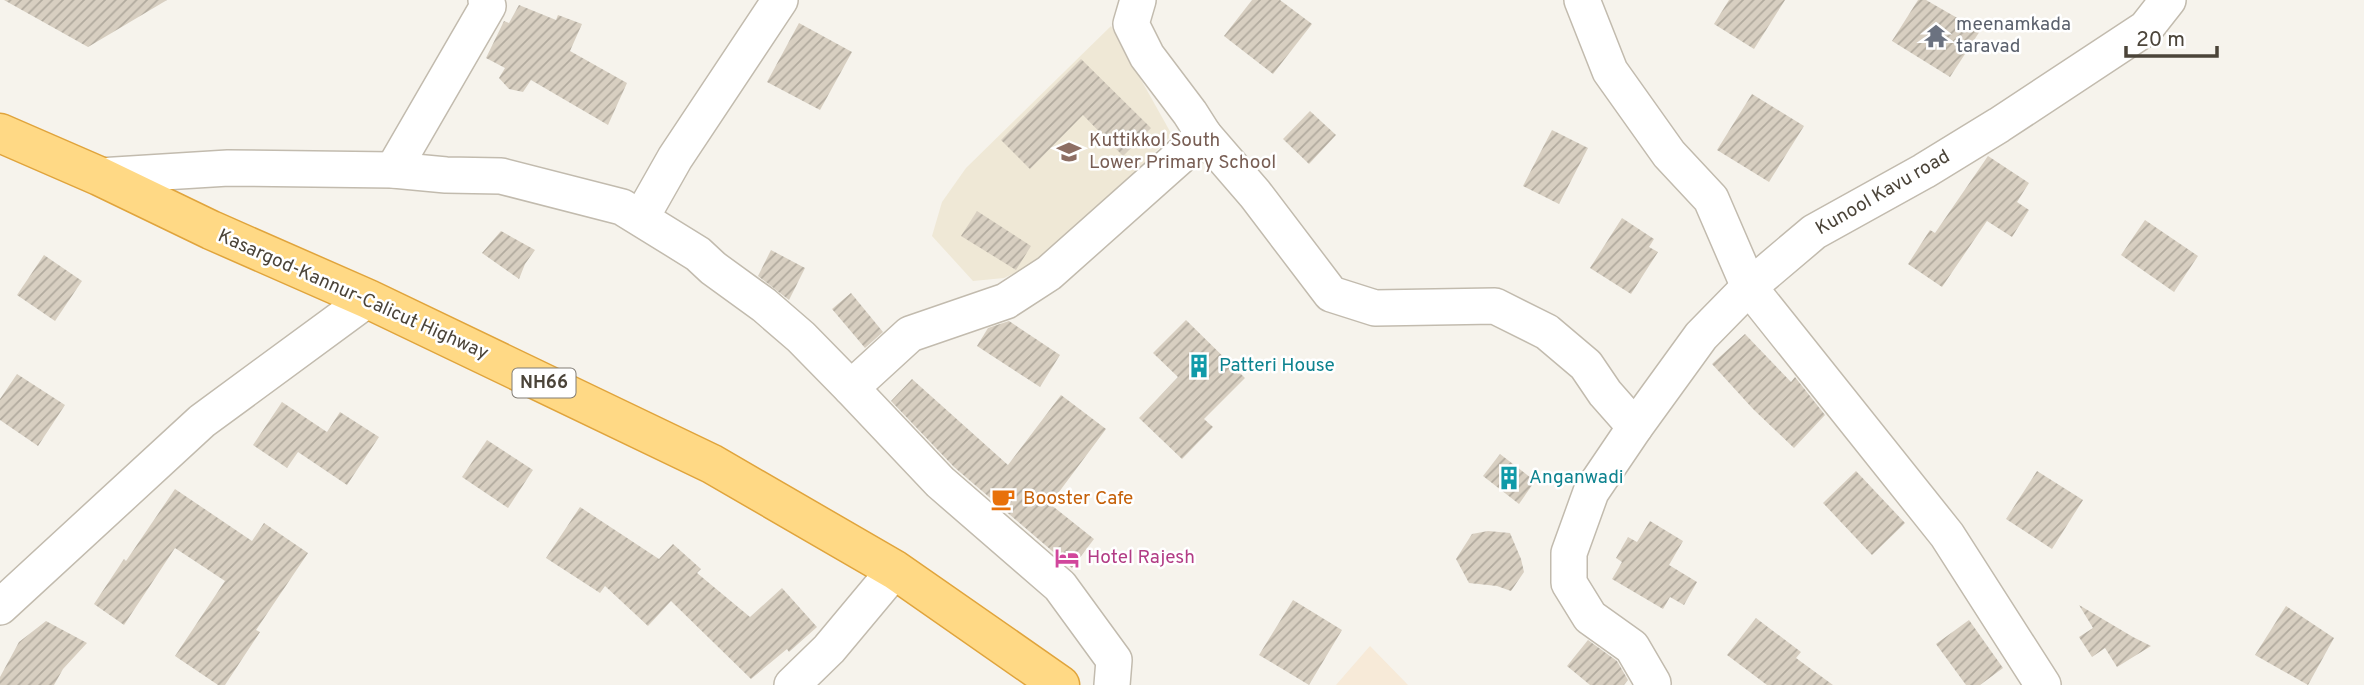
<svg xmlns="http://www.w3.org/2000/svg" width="2364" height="685" font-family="Overpass,sans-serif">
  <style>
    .commercial { fill: #f7ead8 }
    .education { fill: #efe8d6 }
    .building { fill: url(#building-hatch) }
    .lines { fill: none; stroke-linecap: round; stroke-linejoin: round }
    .minor-casing { stroke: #c2bbae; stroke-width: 38 }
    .trunk-casing { stroke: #e0a43c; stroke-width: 41 }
    .minor { stroke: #fff; stroke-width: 35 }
    .trunk { stroke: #ffd985; stroke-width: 38 }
    .labels { text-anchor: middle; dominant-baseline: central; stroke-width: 5; stroke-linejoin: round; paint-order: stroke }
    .shield { fill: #fff; stroke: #817c74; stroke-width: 2 }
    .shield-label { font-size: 18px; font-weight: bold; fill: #4b4439 }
    .worship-label { font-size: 19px; fill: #5b616d; stroke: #fff; text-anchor: start }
    .education-label { font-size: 19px; fill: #785e54; stroke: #fff; text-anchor: start }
    .street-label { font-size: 19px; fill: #4b4439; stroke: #fff }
    .culture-label { font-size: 19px; fill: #0d838f; stroke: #fff; text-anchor: start }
    .food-label { font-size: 19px; fill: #c56008; stroke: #fff; text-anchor: start }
    .hotel-label { font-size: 19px; fill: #b23c85; stroke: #fff; text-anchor: start }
  </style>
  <defs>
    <pattern id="building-hatch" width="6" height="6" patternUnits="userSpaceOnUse" patternTransform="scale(1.75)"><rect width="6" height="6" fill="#d8cfc1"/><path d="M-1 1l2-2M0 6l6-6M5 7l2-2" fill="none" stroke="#b1aa9e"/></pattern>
  </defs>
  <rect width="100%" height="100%" fill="#f6f3ec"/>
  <path class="commercial" d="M1370,646L1408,685H1336Z"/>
  <path class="education" d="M1111,26L1172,135L1051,256L1004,278L973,281L932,236L942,202L966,168Z"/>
  <g class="building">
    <path d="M4,0H167L88,47Z"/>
    <path d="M1252,0H1280L1312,24L1273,74L1224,36Z"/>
    <path d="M1729,0H1785L1754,49L1714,24Z"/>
    <path d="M1918,0H1926L1980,31L1950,77L1892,41Z"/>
    <path d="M519,5L556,20L558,15L582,24L570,51L627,83L608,125L531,80L523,92L509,89L499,78L505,68L486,58L504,21L509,23Z"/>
    <path d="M799,23L852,52L820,110L767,82Z"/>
    <path d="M1081,59L1151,128L1123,156L1083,115L1030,169L1001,140Z"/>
    <path d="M1752,94L1804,126L1769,182L1717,150Z"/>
    <path d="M1310,111L1336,135L1309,164L1283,139Z"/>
    <path d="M1552,130L1588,148L1559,204L1523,186Z"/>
    <path d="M1988,156L2029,183L2017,202L2029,210L2012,237L1987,221L1942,287L1908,264L1930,230L1935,233Z"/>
    <path d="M977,211L1031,246L1016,270L961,236Z"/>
    <path d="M1622,218L1654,239L1649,247L1658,252L1631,294L1590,268Z"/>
    <path d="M2145,220L2198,256L2174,292L2121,255Z"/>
    <path d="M501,231L535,250L525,264L519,279L482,253Z"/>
    <path d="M771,250L805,268L789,300L758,276Z"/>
    <path d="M44,255L82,281L55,321L17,295Z"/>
    <path d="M851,293L883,332L865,348L832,309Z"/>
    <path d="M1186,320L1245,378L1204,419L1213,427L1182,459L1139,418L1178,377L1153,353Z"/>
    <path d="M1009,321L1060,355L1040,387L977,346L988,328Z"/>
    <path d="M1745,334L1791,382L1795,377L1825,415L1794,448L1753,409L1712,364Z"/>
    <path d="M17,374L65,405L38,446L0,420V399Z"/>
    <path d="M912,379L1008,465L1061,395L1106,429L1050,504L1094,539L1072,568L954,467L891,401Z"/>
    <path d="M282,402L327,432L340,412L379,437L347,485L298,452L287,468L253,445Z"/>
    <path d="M487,440L533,470L508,508L462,477Z"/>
    <path d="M1500,454L1535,481L1519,504L1483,476Z"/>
    <path d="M1856,471L1905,523L1872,555L1823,503Z"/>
    <path d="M2037,471L2083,500L2052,549L2006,519Z"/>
    <path d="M175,489L252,541L264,523L308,553L256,630L260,632L225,685H218L175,656L225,581L175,548L124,625L94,604L124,559L126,561Z"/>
    <path d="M580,507L659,559L673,544L701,569L697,573L750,617L782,588L817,627L789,652L787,649L751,679L671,601L648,626L605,586L600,593L546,558Z"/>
    <path d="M1650,521L1683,541L1669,565L1697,582L1684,605L1670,597L1663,609L1612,579L1622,562L1616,558L1628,537L1637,542Z"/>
    <path d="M1488,531L1510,533L1521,559L1524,572L1511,591L1497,586L1469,583L1456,559L1472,534Z"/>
    <path d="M1293,600L1342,630L1309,685L1259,655Z"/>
    <path d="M2079,605L2133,637L2151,646L2117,667L2105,648L2092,657L2079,637L2093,628Z"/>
    <path d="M2286,606L2334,638L2308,685L2255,655Z"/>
    <path d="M1756,618L1801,652L1796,658L1833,685H1767L1727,655Z"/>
    <path d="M1969,620L2003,668L1980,685H1966L1936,644Z"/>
    <path d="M46,621L87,643L63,669L54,685H0V677L19,642Z"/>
    <path d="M1588,640L1617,661L1628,680L1624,685H1590L1567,666Z"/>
  </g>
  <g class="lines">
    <g class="minor-casing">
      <g id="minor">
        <path d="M1138,0L1131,24L1147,56L1190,113L1204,135"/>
        <path d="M1582,0L1610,71L1669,154L1711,199L1749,287L1947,535L2043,685"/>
        <path d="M393,170L488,6L486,0"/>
        <path d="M99,176L228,168L393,170L446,175L501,176L622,207L698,254L713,268L764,305L801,337L851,388"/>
        <path d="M641,218L675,158L780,0"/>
        <path d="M1635,427L1701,336L1749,287L1814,232L1924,171L1999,125L2146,28L2168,0"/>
        <path d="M0,607L202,421L368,299"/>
        <path d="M792,685L829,649L895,570"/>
        <path d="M1112,685L1114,660L1060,586L940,482L851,388L910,334L1006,301L1049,273L1204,135L1255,194L1331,294L1375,308L1495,306L1547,332L1586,365L1605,393L1635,427L1591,492L1569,553V583L1590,617L1632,647L1653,683L1651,685"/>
      </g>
    </g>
    <g class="trunk-casing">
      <path id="trunk" d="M0,133L99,176L211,230L368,299L712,464L895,570L1060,685"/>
    </g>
    <use href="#minor" class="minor"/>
    <use href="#trunk" class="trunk"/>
  </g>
  <defs>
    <g id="temple-bare" transform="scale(1.89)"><path d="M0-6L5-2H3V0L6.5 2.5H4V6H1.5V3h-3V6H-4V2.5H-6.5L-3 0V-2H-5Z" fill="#6b7280" stroke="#fff" stroke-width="2.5" paint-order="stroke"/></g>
    <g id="school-bare" transform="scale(1.89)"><path d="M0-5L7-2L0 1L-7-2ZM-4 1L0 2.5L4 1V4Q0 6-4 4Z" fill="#8d6e63" stroke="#fff" stroke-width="2.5" paint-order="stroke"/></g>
    <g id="building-bare" transform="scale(1.89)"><path d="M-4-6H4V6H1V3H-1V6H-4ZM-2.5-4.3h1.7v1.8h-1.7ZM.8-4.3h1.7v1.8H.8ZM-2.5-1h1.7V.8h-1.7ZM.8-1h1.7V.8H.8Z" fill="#0f9aa8" stroke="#fff" stroke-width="2.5" paint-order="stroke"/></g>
    <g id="cafe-bare" transform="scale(1.89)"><path d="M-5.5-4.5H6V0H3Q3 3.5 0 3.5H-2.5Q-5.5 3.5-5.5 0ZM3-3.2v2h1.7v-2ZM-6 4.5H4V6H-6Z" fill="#e8710a" stroke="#fff" stroke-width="2.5" paint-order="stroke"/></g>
    <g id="hotel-bare" transform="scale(1.89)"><path d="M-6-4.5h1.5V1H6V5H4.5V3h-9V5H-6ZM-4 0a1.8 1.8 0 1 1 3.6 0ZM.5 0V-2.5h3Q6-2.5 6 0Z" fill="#d1479c" stroke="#fff" stroke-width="2.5" paint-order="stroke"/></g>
  </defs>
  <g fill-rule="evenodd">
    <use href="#temple-bare" x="1936" y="36"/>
    <use href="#school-bare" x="1069" y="152"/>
    <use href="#building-bare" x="1199" y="366"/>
    <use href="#building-bare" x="1509" y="478"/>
    <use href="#cafe-bare" x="1003" y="499"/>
    <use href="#hotel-bare" x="1067" y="558"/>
  </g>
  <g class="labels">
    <rect class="shield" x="512.5" y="368.5" width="63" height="29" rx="5"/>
    <g class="shield-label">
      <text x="544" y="383">NH66</text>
    </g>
    <g class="worship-label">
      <text x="1956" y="25">meenamkada<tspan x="1956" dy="22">taravad</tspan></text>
    </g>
    <g class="education-label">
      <text x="1089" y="141">Kuttikkol South<tspan x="1089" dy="22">Lower Primary School</tspan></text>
    </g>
    <g class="street-label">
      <text transform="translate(1883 193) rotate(-30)">Kunool Kavu road</text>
      <text transform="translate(353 295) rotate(24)">Kasargod-Kannur-Calicut Highway</text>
    </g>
    <g class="culture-label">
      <text x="1219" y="366">Patteri House</text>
      <text x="1529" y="478">Anganwadi</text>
    </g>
    <g class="food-label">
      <text x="1023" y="499">Booster Cafe</text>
    </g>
    <g class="hotel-label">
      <text x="1087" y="558">Hotel Rajesh</text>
    </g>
  </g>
  <path d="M2126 46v10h91v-10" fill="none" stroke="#4b4439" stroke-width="3.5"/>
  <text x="2136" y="46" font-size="21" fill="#4b4439" stroke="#ffffff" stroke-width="5" paint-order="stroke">20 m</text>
</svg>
